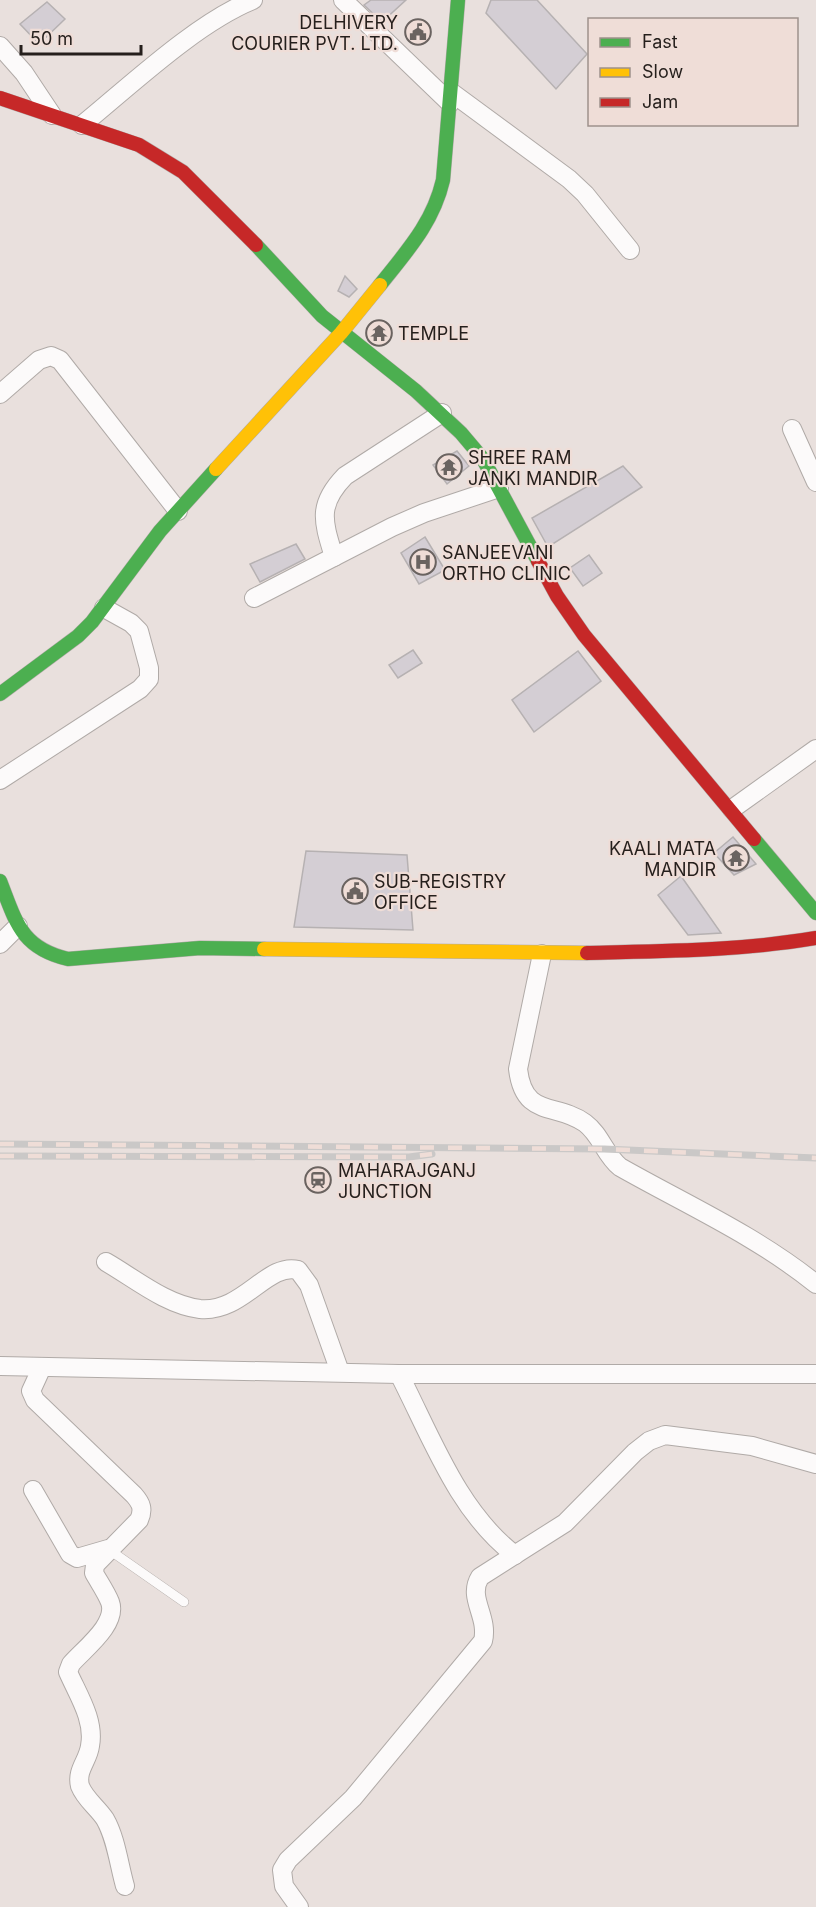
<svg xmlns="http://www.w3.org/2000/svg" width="816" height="1907" font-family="Inter,sans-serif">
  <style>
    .building { fill: #d4ced4; stroke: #b6b1b2; stroke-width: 1.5 }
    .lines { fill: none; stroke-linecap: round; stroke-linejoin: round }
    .lane-casing { stroke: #b0aaa7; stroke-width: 10 }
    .street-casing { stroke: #b0aaa7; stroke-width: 20 }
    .fast-casing { stroke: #b0aaa7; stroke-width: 15 }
    .slow-casing { stroke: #b0aaa7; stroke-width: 15 }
    .jam-casing { stroke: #b0aaa7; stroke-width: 15 }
    .lane { stroke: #fcfafa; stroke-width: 9 }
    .street { stroke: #fcfafa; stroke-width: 18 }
    .fast { stroke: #4caf50; stroke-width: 14 }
    .slow { stroke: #ffc107; stroke-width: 14 }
    .jam { stroke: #c62828; stroke-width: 14 }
    .rail-casing { stroke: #cac8c7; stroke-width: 7 }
    .rail { stroke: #efddd7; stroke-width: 4.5; stroke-dasharray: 14; stroke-linecap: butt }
    .labels { text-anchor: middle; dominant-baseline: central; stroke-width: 4.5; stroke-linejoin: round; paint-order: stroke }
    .poi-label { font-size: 18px; fill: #251f1c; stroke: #efddd7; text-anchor: start }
  </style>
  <rect width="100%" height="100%" fill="#e9e0dd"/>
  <g class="building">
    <path d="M371,0H406L382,22L364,5Z"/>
    <path d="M491,0H537L587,54L556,89L486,13Z"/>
    <path d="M47,2L65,19L39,44L20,24Z"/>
    <path d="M345,276L357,289L349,297L338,291Z"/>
    <path d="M457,451L469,466L447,484L433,465Z"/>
    <path d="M623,466L642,487L548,547L532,518Z"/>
    <path d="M425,537L445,570L419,584L401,553Z"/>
    <path d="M296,544L305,559L260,582L250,564Z"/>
    <path d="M589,555L602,573L583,586L570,568Z"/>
    <path d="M413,650L422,663L398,678L389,665Z"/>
    <path d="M578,651L601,681L534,732L512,700Z"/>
    <path d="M733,837L756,864L734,875L714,853Z"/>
    <path d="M306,851L407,855L413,930L294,927Z"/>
    <path d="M681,876L721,933L688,935L658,895Z"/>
  </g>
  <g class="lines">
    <g class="lane-casing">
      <path id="lane" d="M108,1549L184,1602"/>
    </g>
    <g class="street-casing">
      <g id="street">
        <path d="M343,0L450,103"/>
        <path d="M0,46L24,73L52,115"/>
        <path d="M451,92L569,179L585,194L630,250"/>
        <path d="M82,125C130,86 196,23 253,0"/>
        <path d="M0,394L39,360L51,356L60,360L178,511"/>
        <path d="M792,429L816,482"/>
        <path d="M334,557C323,521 317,505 345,476L442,413"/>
        <path d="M254,598L392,527L424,513L499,488"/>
        <path d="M0,780L140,689L149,679V668L139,631L131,623L104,608"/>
        <path d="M732,809L816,749"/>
        <path d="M0,944L18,926"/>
        <path d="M542,954L518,1069C524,1119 556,1102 585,1123C601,1135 605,1155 620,1167C687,1205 755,1235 816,1284"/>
        <path d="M106,1262C134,1278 166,1305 200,1309C243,1313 267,1262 298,1270L309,1285L340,1372"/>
        <path d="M0,1366L399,1374H816"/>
        <path d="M42,1367L31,1391L35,1400L134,1495C141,1503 144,1509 139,1520L95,1565L94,1573C99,1582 106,1592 110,1602C118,1624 84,1649 71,1664L68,1672C78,1695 95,1720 90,1746C88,1761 76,1770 80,1786C85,1799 97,1807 105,1819C116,1838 119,1865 125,1886"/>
        <path d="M399,1374C431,1436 458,1512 515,1555"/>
        <path d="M33,1490L70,1554L77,1558L108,1549"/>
        <path d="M299,1907L284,1886L282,1870L288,1860L353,1798L483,1641C489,1616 467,1598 480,1577L565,1523L635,1452L649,1441L665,1435L752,1446L816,1464"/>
      </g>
    </g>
    <g class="fast-casing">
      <g id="fast">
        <path d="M256,245L322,316L416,391L461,433L483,459L538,561"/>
        <path d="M380,285C407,251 433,223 443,180L458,0"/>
        <path d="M0,694L78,636L92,622L160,531L216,469"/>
        <path d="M754,839L816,913"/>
        <path d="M0,881C16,922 21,948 68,959L200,948L264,949"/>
      </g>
    </g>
    <g class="slow-casing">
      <g id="slow">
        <path d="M216,469L341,333L380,285"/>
        <path d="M264,949L587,953"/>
      </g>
    </g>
    <g class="jam-casing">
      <g id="jam">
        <path d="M0,98L139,145L183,172L256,245"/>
        <path d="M538,561L557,596L584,635L754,839"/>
        <path d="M587,953C663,951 740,951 816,938"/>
      </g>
    </g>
    <use href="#lane" class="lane"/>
    <use href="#street" class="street"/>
    <use href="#fast" class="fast"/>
    <use href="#slow" class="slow"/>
    <use href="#jam" class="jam"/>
    <g class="rail-casing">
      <g id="rail">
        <path d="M0,1144L604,1149L816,1158"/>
        <path d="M0,1156L409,1157L432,1154"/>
      </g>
    </g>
    <use href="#rail" class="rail"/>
  </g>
  <defs>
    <g id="civic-ring" transform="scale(1.35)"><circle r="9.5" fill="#efddd7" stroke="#6a6360" stroke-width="1.5"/><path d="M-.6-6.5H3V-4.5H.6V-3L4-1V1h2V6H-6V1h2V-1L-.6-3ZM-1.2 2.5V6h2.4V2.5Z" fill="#6a6360"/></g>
    <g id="temple-ring" transform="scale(1.35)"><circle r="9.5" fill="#efddd7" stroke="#6a6360" stroke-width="1.5"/><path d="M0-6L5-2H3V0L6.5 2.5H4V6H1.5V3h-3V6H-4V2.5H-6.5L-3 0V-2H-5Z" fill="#6a6360"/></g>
    <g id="hospital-ring" transform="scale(1.35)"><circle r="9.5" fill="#efddd7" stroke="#6a6360" stroke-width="1.5"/><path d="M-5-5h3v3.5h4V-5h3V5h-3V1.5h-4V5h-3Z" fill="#6a6360"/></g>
    <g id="station-ring" transform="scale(1.35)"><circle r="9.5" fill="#efddd7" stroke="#6a6360" stroke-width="1.5"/><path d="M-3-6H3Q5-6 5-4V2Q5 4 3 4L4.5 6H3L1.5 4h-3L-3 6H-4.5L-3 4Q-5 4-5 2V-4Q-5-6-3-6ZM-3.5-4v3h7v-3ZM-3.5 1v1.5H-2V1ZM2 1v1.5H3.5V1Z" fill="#6a6360"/></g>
  </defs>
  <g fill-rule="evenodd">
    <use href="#civic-ring" x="418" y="32"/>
    <use href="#temple-ring" x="379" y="333"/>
    <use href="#temple-ring" x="449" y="467"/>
    <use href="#hospital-ring" x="423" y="562"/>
    <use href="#temple-ring" x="736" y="858"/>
    <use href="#civic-ring" x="355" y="891"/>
    <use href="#station-ring" x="318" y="1180"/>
  </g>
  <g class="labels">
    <g class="poi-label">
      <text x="398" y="22" text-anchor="end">DELHIVERY<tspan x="398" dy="21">COURIER PVT. LTD.</tspan></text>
      <text x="398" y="333">TEMPLE</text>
      <text x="468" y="457">SHREE RAM<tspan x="468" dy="21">JANKI MANDIR</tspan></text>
      <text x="442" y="552">SANJEEVANI<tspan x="442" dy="21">ORTHO CLINIC</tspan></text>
      <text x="716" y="848" text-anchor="end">KAALI MATA<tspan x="716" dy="21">MANDIR</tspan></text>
      <text x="374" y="881">SUB-REGISTRY<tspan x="374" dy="21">OFFICE</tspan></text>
      <text x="338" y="1170">MAHARAJGANJ<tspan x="338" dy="21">JUNCTION</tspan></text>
    </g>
  </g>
  <rect x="588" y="18" width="210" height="108" fill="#efddd7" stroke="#9e918c" stroke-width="1.5"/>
  <rect x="600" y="38" width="30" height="9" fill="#4caf50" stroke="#9e918c" stroke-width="1.5"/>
  <text x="642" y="48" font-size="18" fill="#251f1c">Fast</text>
  <rect x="600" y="68" width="30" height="9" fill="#ffc107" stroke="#9e918c" stroke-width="1.5"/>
  <text x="642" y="78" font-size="18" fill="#251f1c">Slow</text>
  <rect x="600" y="98" width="30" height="9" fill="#c62828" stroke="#9e918c" stroke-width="1.5"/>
  <text x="642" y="108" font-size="18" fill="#251f1c">Jam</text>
  <path d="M21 45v9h120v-9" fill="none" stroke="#251f1c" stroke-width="3"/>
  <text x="30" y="45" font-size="18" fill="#251f1c" stroke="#efddd7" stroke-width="4.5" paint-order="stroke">50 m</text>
</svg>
